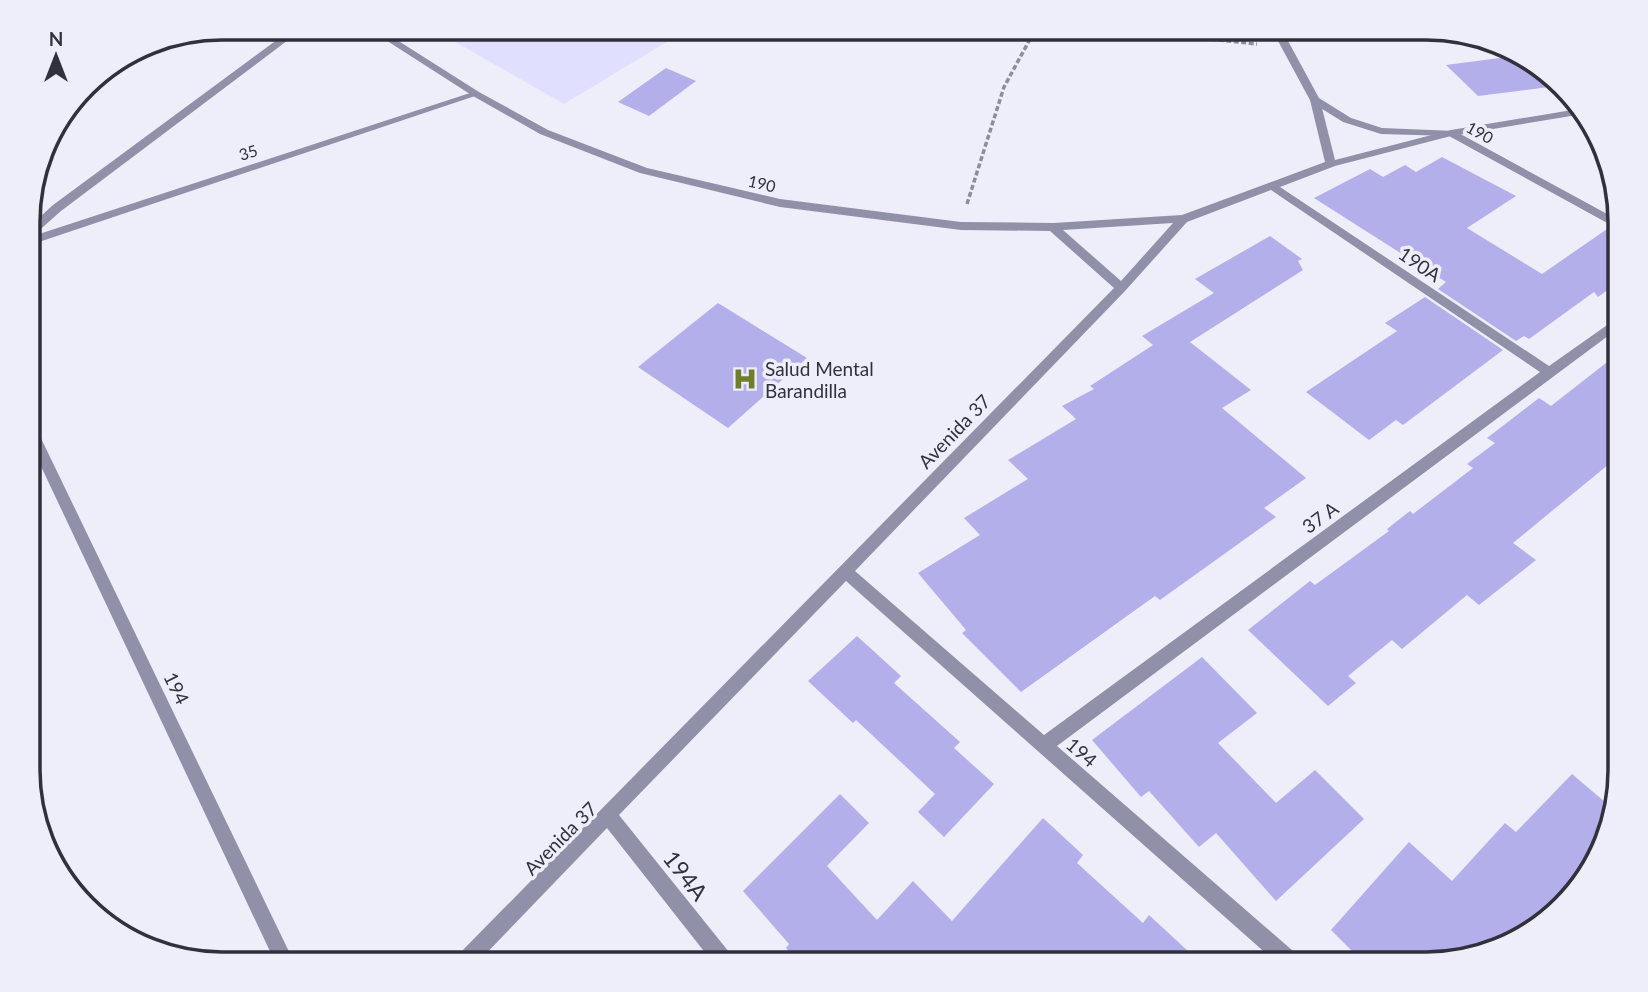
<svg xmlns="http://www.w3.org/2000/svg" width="1648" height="992" font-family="Lato,sans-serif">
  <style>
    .built { fill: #e0dffe }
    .building { fill: #b2afeb }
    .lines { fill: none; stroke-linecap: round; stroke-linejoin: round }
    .path { stroke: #8e8e9a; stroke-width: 3.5; stroke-dasharray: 5 2.5; stroke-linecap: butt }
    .service { fill: #9190a9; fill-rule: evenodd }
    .minor { fill: #9190a9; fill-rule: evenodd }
    .tertiary { fill: #9190a9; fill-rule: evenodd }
    .labels { text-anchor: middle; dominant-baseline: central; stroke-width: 7; stroke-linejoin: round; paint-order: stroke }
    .far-street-label { font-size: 16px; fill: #31303d; stroke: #eeeefa }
    .street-label { font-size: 19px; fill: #31303d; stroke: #eeeefa }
    .poi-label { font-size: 19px; fill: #31303d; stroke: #eeeefa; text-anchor: start }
    .near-street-label { font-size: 23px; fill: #31303d; stroke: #eeeefa }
    .rim { fill: none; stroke: #31303d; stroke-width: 3.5 }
  </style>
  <rect width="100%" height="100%" fill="#eeeefa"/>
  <path class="built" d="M431,28H690L564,104Z"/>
  <g class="building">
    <path d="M1515,56L1549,87L1478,96L1446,65Z"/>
    <path d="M666,68L696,81L649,116L618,102Z"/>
    <path d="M1442,157L1516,196L1467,228L1542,274L1610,227L1620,232V281L1598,297L1594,292L1529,339L1524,336L1516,341L1438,289L1446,282L1314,198L1370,169L1383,177L1405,165L1416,172Z"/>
    <path d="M1270,236L1302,259L1298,261L1303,270L1190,342L1251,390L1222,408L1306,478L1264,508L1276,517L1160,600L1155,596L1021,692L962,633L966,630L918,573L980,535L964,518L1028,479L1008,460L1076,419L1062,406L1094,389L1090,386L1153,345L1142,336L1214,293L1195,279Z"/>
    <path d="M1425,297L1503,350L1403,425L1396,420L1369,440L1306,392L1397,331L1385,323Z"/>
    <path d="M718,303L807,358L728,428L638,367Z"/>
    <path d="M1620,352V455L1513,543L1536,560L1479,605L1467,595L1402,649L1392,640L1348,676L1356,683L1328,706L1248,630L1310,581L1315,585L1389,531L1387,529L1410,511L1413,514L1473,468L1467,464L1495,443L1487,438L1539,398L1551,406Z"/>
    <path d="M857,636L901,676L894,683L960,742L954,748L994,784L944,837L918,812L935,794L856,720L853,723L808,681Z"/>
    <path d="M1202,657L1257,713L1218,743L1276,803L1315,770L1364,819L1276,901L1216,833L1199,847L1149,791L1141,797L1092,740Z"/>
    <path d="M1572,774L1612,808L1594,867L1523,938L1438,964H1365L1331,930L1409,842L1452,881L1505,823L1516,832Z"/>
    <path d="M840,794L869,823L827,866L877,920L913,881L952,921L1043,818L1083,855L1077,863L1143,923L1149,915L1202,964H799L786,948L789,944L743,891Z"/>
  </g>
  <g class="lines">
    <g class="path">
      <path d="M1107,28L1257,44"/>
      <path d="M967,204L1004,87L1035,30L1042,28"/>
    </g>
    <g class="service">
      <path d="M293,28H304L61,211L34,235L30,236V226L53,205Z"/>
      <path d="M473,92L481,94L30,245V237Z"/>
    </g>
    <g class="minor">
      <path d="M367,28H378L479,92L548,130L647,168L780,199L961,222L1053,223L1182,215L1325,162L1310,100L1315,97L1320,100L1335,160L1451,130L1578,109L1583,114L1451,136L1335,166L1280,187L1549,366L1620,316V327L1057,746L1300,957L1302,964H1278L846,581L619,815L733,957L735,964H714L607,828L476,964H454L456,957L1114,288L1050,231L961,230L780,207L640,173L540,134L473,96ZM1271,190L1540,372L1044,735L855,571L1125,291L1187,222ZM1173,223L1121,281L1063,230Z"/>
      <path d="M30,425L37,430L295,964H276L30,443Z"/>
    </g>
    <path class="tertiary" d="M1271,28H1281L1319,98L1351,118L1382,128L1455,131L1620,221V230L1449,136L1381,134L1343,122L1311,102Z"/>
  </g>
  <defs>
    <g id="hospital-bare" transform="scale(1.89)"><path d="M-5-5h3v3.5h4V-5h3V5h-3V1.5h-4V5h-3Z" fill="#6e7e2d" stroke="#eeeefa" stroke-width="2.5" paint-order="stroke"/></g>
  </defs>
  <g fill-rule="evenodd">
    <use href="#hospital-bare" x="745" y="379"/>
  </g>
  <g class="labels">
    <g class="far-street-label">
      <text transform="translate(1480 132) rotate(29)">190</text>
      <text transform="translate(248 152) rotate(-18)">35</text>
      <text transform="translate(762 183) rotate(13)">190</text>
    </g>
    <g class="street-label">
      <text transform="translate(1420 264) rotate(34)">190A</text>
      <text transform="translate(954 431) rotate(-46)">Avenida 37</text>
      <text transform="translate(1320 517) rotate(-36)">37 A</text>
      <text transform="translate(177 688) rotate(64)">194</text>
      <text transform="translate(1082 752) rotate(41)">194</text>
      <text transform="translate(560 838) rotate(-45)">Avenida 37</text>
    </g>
    <g class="poi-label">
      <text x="765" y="368">Salud Mental<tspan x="765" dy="22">Barandilla</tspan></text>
    </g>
    <g class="near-street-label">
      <text transform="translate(686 875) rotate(52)">194A</text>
    </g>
  </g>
  <path d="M0 0H1648V992H0ZM222 40H1426A182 182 0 0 1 1608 222V770A182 182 0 0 1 1426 952H222A182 182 0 0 1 40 770V222A182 182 0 0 1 222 40Z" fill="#eeeefa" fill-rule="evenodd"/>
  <path class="rim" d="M222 40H1426A182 182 0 0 1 1608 222V770A182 182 0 0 1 1426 952H222A182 182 0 0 1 40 770V222A182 182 0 0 1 222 40Z"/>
  <g transform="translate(56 56)" stroke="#eeeefa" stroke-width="5" paint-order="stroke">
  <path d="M0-5L12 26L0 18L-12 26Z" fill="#31303d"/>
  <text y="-10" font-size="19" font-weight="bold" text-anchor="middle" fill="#31303d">N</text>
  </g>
</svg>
